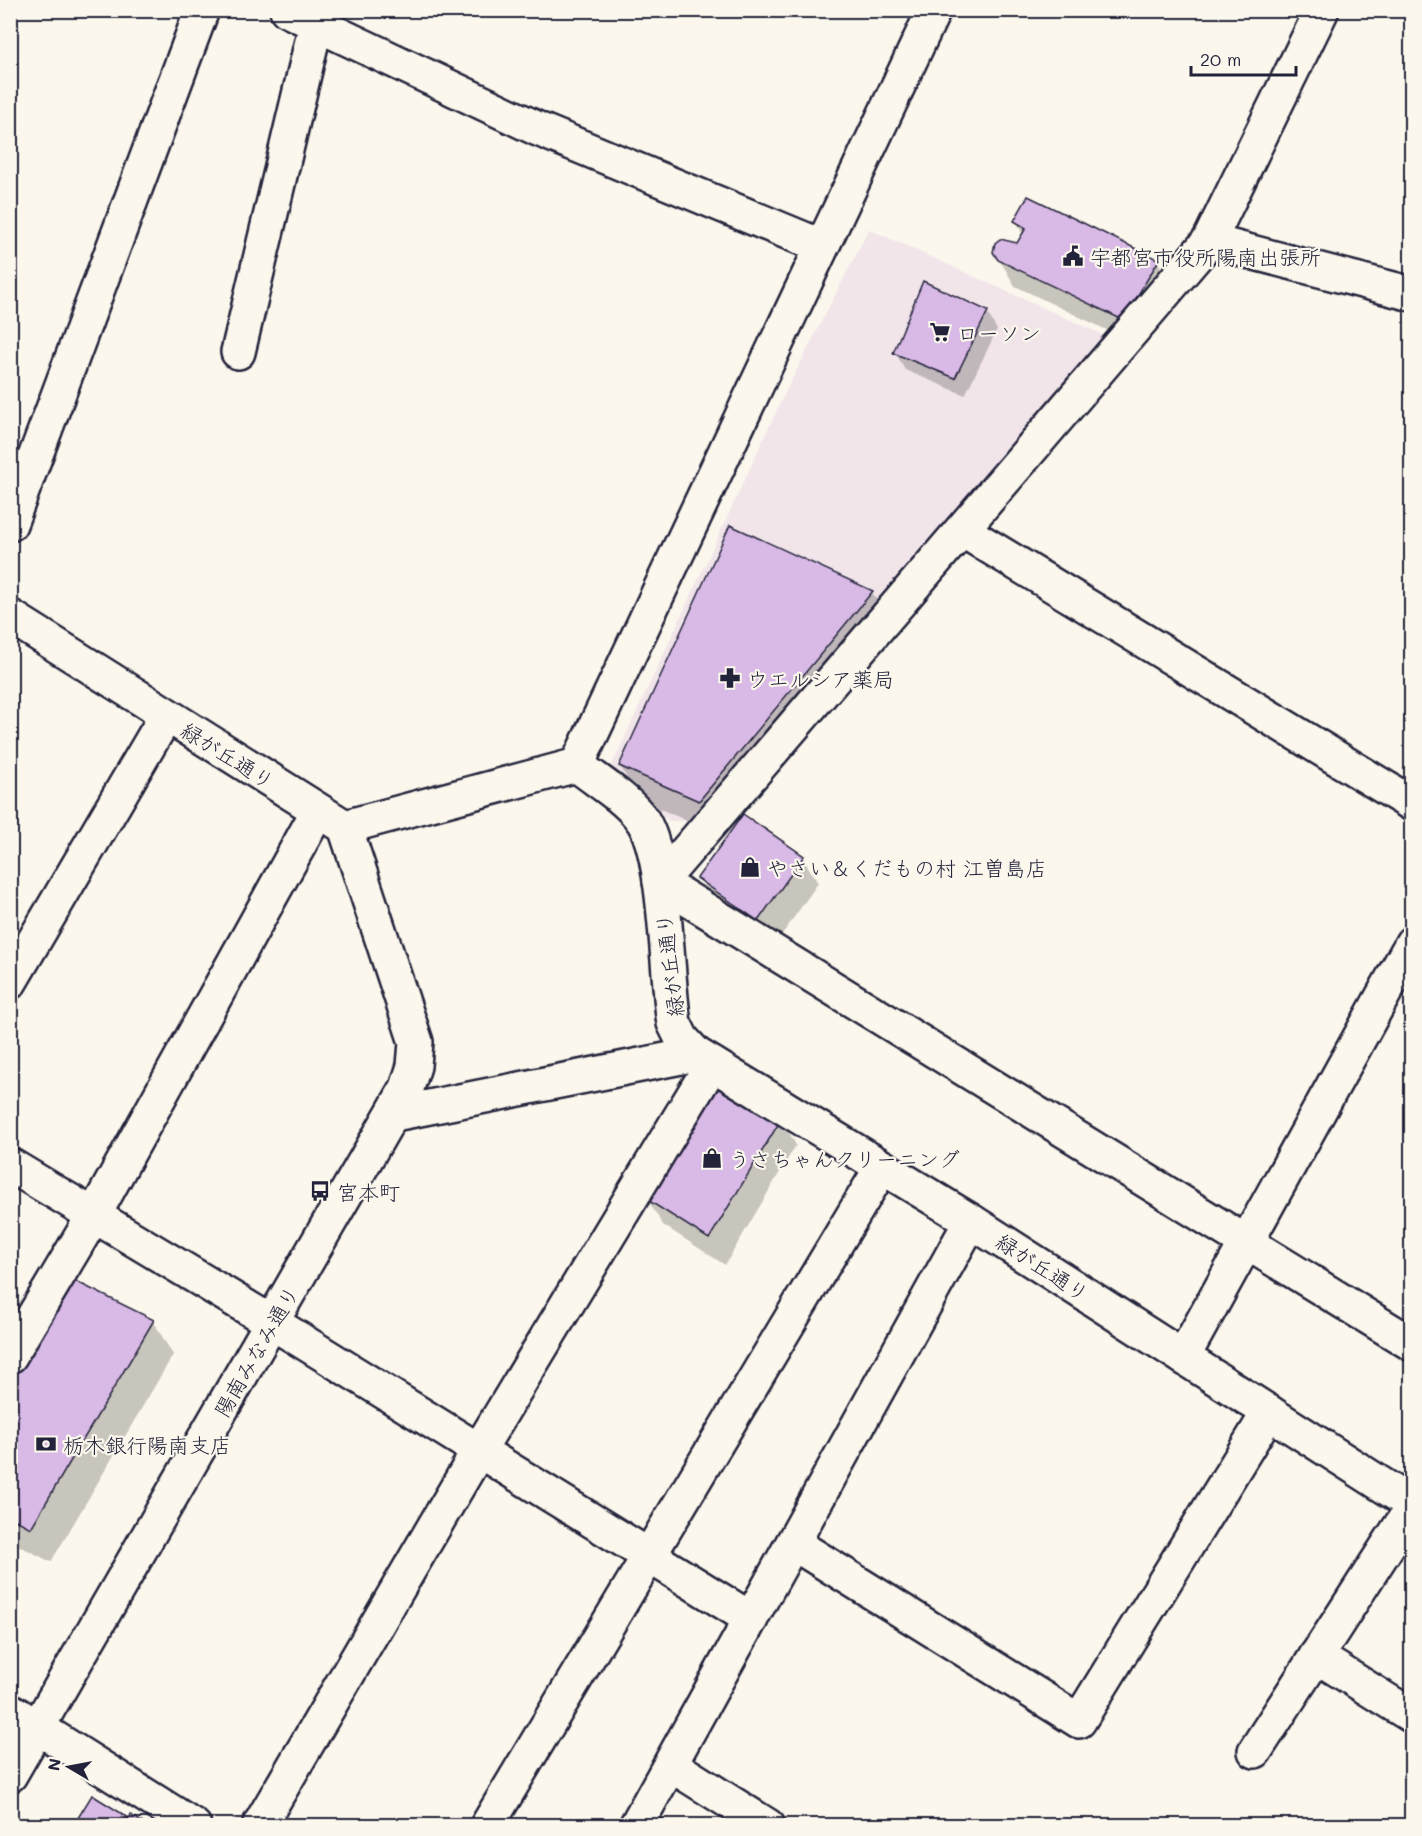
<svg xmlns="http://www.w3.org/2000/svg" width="1422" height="1836" font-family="Mali,'Klee One',sans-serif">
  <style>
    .built { fill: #f1e5ea }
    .shadow { fill: #0003 }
    .building { fill: #d9bae6; stroke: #22223b; stroke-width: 1.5 }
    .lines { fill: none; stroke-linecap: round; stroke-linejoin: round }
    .minor-casing { stroke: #22223b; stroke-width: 38 }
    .minor { stroke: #fbf7ec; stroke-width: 33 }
    .labels { text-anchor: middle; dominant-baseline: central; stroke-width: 4.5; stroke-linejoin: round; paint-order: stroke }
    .poi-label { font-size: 21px; fill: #22223b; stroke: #fbf7ec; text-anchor: start }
    .street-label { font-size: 21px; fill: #22223b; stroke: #fbf7ec }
  </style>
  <rect width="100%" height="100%" fill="#fbf7ec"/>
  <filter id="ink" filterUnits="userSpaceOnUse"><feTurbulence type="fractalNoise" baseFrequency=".0167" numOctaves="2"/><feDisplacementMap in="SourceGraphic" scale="12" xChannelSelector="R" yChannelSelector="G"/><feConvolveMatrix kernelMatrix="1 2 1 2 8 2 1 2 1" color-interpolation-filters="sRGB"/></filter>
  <g filter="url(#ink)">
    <path class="built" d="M869,229L1110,338L698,822L669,821L610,769L785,393Z"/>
    <g class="shadow">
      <path d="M1029,198L1158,262L1173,288L1138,345L1015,286L995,252L1017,245L1023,235L1016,221Z"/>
      <path d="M987,312L997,330L965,395L905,370L895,352Z"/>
      <path d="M731,527L872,592L892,626L719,835L640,800L620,766Z"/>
      <path d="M802,857L818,883L774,946L714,904L699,878Z"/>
      <path d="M781,1119L796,1145L725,1265L663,1225L647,1199Z"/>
      <path d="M153,1321L173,1355L51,1562L10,1541V1374Z"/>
    </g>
    <g class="building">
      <path d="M1028,196L1159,260L1123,320L998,260L993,252L995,243L1000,239L1017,243L1026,228L1014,221Z"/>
      <path d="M923,281L988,311L955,378L893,353Z"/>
      <path d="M730,525L873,591L699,801L619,766Z"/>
      <path d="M743,814L804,856L758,921L697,878Z"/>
      <path d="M713,1074L782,1118L709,1239L646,1199Z"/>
      <path d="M67,1277L154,1320L31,1528L10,1517V1371Z"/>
      <path d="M92,1795L129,1818L124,1826H73Z"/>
      <path d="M131,1815L147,1826H124Z"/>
    </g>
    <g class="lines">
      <g class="minor-casing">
        <g id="minor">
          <path d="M287,10L538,129L821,246"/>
          <path d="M1322,10L1209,241L660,882L1412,1344"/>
          <path d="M1209,241L1412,294"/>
          <path d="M238,352L316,24"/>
          <path d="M10,524L202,10"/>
          <path d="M962,530L1412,804"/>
          <path d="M10,616L345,827L577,765"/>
          <path d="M577,765C597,781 623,796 640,817C667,849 666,976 674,1023L682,1039L696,1054L971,1221L1412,1504"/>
          <path d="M577,765L934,10"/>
          <path d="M10,982L166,716"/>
          <path d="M394,1114L696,1054"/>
          <path d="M10,1165L273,1323L751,1619"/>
          <path d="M10,1356L94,1215L318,811"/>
          <path d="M1183,1357L1412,943"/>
          <path d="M793,1543L1079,1721L1269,1412"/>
          <path d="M1316,1656L1412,1716"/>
          <path d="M10,1710L194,1826"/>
          <path d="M1255,1751L1412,1508"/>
          <path d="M671,1765L768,1826"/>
          <path d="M10,1775L407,1088L414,1066L416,1042L345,827"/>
          <path d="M259,1826L479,1450L712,1064"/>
          <path d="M487,1826L882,1167"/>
          <path d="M636,1826L971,1221"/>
        </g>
      </g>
      <use href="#minor" class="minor"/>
    </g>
  </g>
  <defs>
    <g id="civic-bare" transform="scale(1.62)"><path d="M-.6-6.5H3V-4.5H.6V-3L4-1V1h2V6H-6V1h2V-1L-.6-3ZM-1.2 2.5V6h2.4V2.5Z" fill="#22223b" stroke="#fbf7ec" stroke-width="2.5" paint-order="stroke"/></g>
    <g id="supermarket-bare" transform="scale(1.62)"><path d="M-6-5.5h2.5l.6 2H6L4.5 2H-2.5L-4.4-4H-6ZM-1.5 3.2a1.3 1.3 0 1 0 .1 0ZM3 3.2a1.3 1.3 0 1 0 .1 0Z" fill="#22223b" stroke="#fbf7ec" stroke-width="2.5" paint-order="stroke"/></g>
    <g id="pharmacy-bare" transform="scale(1.62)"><path d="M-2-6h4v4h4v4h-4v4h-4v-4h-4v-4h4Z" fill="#22223b" stroke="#fbf7ec" stroke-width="2.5" paint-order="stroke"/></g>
    <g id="shop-bare" transform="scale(1.62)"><path d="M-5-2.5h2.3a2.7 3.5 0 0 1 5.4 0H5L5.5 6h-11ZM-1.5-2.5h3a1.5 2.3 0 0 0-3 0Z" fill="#22223b" stroke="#fbf7ec" stroke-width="2.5" paint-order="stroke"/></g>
    <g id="bus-bare" transform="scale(1.62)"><path d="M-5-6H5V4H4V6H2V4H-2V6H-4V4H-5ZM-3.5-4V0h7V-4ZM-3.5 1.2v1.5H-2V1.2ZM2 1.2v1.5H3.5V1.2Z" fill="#22223b" stroke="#fbf7ec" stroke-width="2.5" paint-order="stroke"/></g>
    <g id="bank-bare" transform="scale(1.62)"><path d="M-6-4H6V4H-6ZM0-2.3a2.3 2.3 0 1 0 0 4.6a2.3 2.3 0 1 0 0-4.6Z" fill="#22223b" stroke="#fbf7ec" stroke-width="2.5" paint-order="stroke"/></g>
  </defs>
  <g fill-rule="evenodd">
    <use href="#civic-bare" x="1073" y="256"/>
    <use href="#supermarket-bare" x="940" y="332"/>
    <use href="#pharmacy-bare" x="730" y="678"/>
    <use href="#shop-bare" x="750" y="867"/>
    <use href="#shop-bare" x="712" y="1158"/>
    <use href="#bus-bare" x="320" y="1191"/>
    <use href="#bank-bare" x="46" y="1444"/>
  </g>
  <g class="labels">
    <g class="poi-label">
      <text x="1090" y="256">宇都宮市役所陽南出張所</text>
      <text x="957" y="332">ローソン</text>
      <text x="747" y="678">ウエルシア薬局</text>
      <text x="767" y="867">やさい＆くだもの村 江曽島店</text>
      <text x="729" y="1158">うさちゃんクリーニング</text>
      <text x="337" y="1191">宮本町</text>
      <text x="63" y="1444">栃木銀行陽南支店</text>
    </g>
    <g class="street-label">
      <text transform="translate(228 755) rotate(32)">緑が丘通り</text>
      <text transform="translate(669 965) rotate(-97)">緑が丘通り</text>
      <text transform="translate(1043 1267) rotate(33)">緑が丘通り</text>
      <text transform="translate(256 1351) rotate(-60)">陽南みなみ通り</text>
    </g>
  </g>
  <rect width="1422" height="1836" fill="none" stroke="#fbf7ec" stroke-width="36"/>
  <rect x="18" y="18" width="1386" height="1800" fill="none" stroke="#22223b" stroke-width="2" filter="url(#ink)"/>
  <g transform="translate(69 1767) rotate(280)" stroke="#fbf7ec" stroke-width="4.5" paint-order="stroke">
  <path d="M0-4.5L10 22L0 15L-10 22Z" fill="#22223b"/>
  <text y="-9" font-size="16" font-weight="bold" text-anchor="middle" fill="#22223b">N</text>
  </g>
  <path d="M1191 66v9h105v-9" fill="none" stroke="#22223b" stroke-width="3"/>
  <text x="1200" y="66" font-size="18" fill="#22223b" stroke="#fbf7ec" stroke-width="4.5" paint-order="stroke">20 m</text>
</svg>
